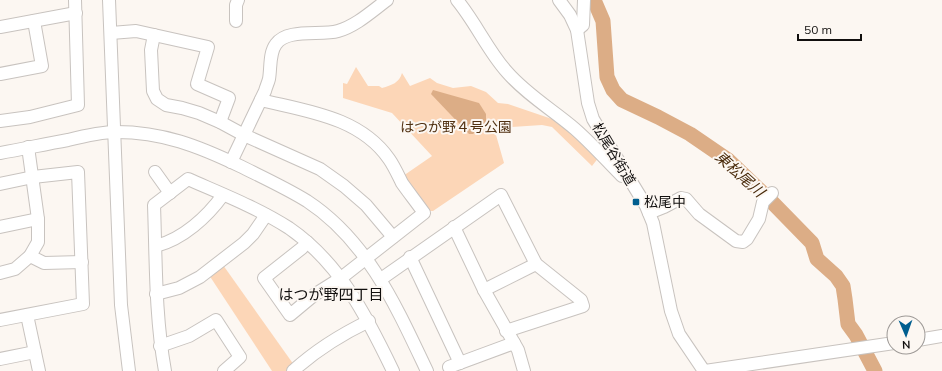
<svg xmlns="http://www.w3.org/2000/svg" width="942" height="371" font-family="Mulish,'Noto Sans JP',sans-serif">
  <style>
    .green { fill: #fcd6b7 }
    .water { fill: #dcad86 }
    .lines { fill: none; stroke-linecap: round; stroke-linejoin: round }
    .river { stroke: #dcad86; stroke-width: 15 }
    .minor-casing { stroke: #c8c3bf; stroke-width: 14 }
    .minor { stroke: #fff; stroke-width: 12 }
    .poi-dot { fill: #005e8f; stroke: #fcf7f2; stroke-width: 1.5 }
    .labels { text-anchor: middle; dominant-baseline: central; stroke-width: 4; stroke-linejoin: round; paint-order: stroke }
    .park-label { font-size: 14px; fill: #513112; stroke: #fcf7f2 }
    .street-label { font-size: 14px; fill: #110f0e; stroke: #fcf7f2 }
    .poi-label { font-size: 14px; fill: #110f0e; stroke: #fcf7f2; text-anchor: start }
    .water-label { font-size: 15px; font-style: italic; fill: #492a0a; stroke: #fcf7f2 }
    .neighbourhood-label { font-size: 15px; fill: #110f0e; stroke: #fcf7f2 }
  </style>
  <rect width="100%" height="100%" fill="#fcf7f2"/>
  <g class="green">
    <path d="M356,67L368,86H379L382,88C392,85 399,83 402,73L410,86L430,78L437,83L453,88L471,86L486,92L498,103L508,104L552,119L557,121L599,157L592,166L552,127L542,125L494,128L504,163L433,211H428L403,176L432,156L392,113L343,98V83L347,84Z"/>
    <path d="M223,265L294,365L287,371H272L209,275Z"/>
  </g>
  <path class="water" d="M433,90L479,103L486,114V124L473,134H469L431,94Z"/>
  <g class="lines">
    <path class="river" d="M594,0L603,21L607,77L613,90L622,100L658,117L690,134L728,160L769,199L812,243L817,259L836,276L843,286L845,299L848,324L856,335L875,371"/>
    <g class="minor-casing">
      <g id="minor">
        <path d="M109,0L121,305L129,371"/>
        <path d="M457,0C476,23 488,51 507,72C527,95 553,110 575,129C592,144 607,161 622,176"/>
        <path d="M559,0L570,15L577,30L588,103L593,119L646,206L653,223L671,311L679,334L704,371"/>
        <path d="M236,21V5L238,0"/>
        <path d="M0,27L76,13"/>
        <path d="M577,30L583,25L584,0"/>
        <path d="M111,33L136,31L208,47L197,84L229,98L220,122"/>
        <path d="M154,35L151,50L153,91L157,99L166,105L182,108L199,113L220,122L244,135L320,169L344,186L366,205L393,237"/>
        <path d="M0,74L42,66L34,21"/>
        <path d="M261,100C306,111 360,117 389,159C394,166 398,175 402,183C409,193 417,203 424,213L341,278L314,295L290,315L264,278L302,248L307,242"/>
        <path d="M0,121L30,117L78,105L75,0"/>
        <path d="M0,153C23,149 45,144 68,140C84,136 100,132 116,132C163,132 198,146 240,166C262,177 286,188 307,201C368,241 397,308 427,371"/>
        <path d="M231,162L265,91C266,87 268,83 269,79C271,68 269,53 276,44C287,28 321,36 338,31C356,26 372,11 387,0"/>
        <path d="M155,172L170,193"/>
        <path d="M0,184L33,177L78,172L83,304L0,320"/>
        <path d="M649,213L664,207L681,198L686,199L699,214L736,241L743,242L747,239L759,219L763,202L772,193"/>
        <path d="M0,227L38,219"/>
        <path d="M454,227L484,290L518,350L524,371"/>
        <path d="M156,246C183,239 207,217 223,195"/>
        <path d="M30,256L44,263L82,262"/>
        <path d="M410,257L460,363"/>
        <path d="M0,273L15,269L30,256L38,242V219L28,147"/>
        <path d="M381,279L501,195L536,264L581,300L583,306L506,331"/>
        <path d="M484,290L536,264"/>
        <path d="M156,294L179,288L200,277L244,243L253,234L266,215"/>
        <path d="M27,315L39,371"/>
        <path d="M918,340L942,336"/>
        <path d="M160,346L189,336L216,320L240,357L224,371"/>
        <path d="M0,359L35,352"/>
        <path d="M449,367L514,343"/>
        <path d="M165,371C155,316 156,260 154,205L188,179C222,194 258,208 289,228C340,263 367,317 393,371"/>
        <path d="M293,371C316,350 340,335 369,321"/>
        <path d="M705,371L894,343"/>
      </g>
    </g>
    <use href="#minor" class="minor"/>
  </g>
  <rect class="poi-dot" x="632" y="198" width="8" height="8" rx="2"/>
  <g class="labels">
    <g class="park-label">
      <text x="456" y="127">はつが野４号公園</text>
    </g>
    <g class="street-label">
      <text transform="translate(614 154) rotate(59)">松尾谷街道</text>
    </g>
    <g class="poi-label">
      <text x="644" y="202">松尾中</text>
    </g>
    <g class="water-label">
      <text transform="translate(740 174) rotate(42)">東松尾川</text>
    </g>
    <g class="neighbourhood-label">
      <text x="331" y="294">はつが野四丁目</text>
    </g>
  </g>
  <g transform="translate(906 335) rotate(178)"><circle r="19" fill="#fcf7f2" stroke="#9e9a97"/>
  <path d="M0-3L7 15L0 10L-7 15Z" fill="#005e8f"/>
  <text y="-6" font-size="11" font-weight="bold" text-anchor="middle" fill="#110f0e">N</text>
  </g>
  <path d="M798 34v6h63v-6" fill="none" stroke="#110f0e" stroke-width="2"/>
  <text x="804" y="34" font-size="12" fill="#110f0e" stroke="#fcf7f2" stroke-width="3" paint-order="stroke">50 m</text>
</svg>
